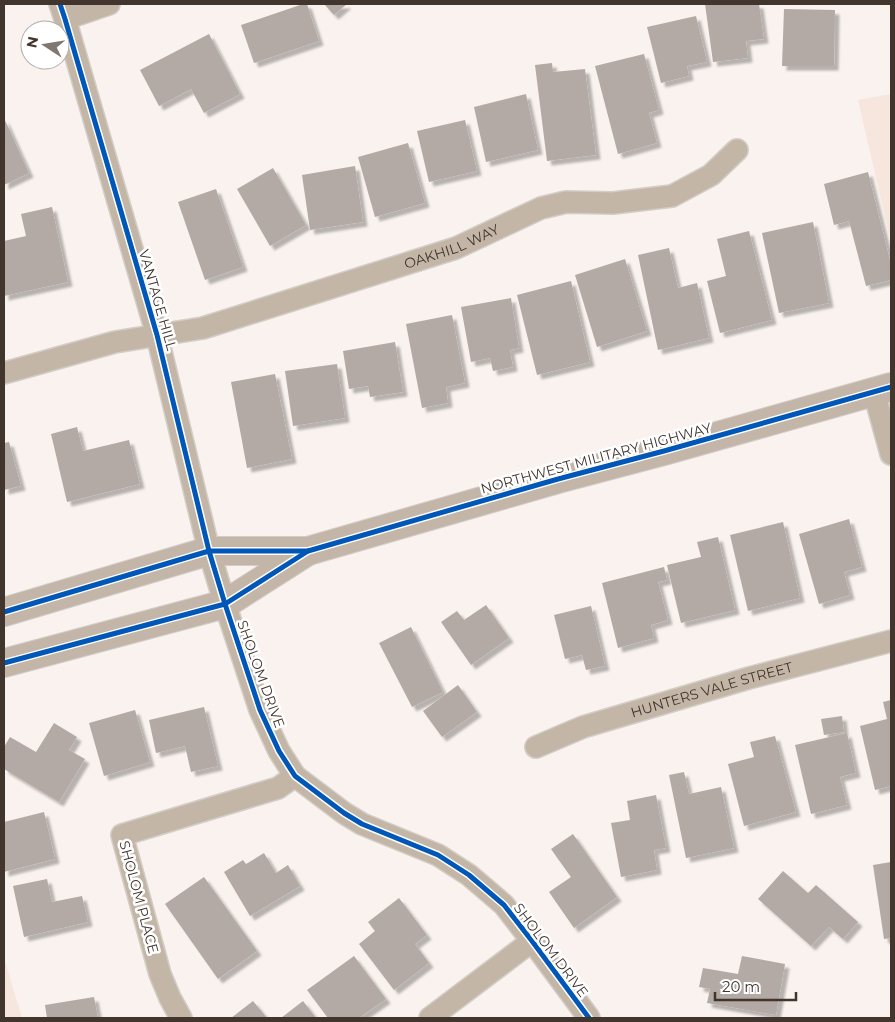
<svg xmlns="http://www.w3.org/2000/svg" width="895" height="1022" font-family="Montserrat,sans-serif">
  <style>
    .built { fill: #f7e6dd }
    .building { fill: #b3aaa5; filter: url(#shadow) }
    .lines { fill: none; stroke-linecap: round; stroke-linejoin: round }
    .street-casing { stroke: #d3cdc8; stroke-width: 24 }
    .primary-casing { stroke: #d3cdc8; stroke-width: 30 }
    .street { stroke: #c3b6a7; stroke-width: 21 }
    .primary { stroke: #c3b6a9; stroke-width: 28 }
    .cycleway-casing { stroke: #fff; stroke-width: 8 }
    .cycleway { stroke: #0057b8; stroke-width: 5 }
    .labels { text-anchor: middle; dominant-baseline: central; stroke-width: 5; stroke-linejoin: round; paint-order: stroke }
    .street-label { font-size: 14px; fill: #41352e; stroke: #fff }
  </style>
  <defs>
    <filter id="shadow"><feDropShadow dx="4.5" dy="4.5" stdDeviation="1" flood-color="#0004"/></filter>
  </defs>
  <rect width="100%" height="100%" fill="#f9f2ee"/>
  <g class="built">
    <path d="M891,94V242L858,100Z"/>
    <path d="M4,958L22,1018H4Z"/>
  </g>
  <g class="building">
    <path d="M303,4H307L319,41L254,63L241,25Z"/>
    <path d="M324,4H347L334,15Z"/>
    <path d="M705,4H759L764,39L746,41L748,58L713,62Z"/>
    <path d="M784,9L835,10L834,66H782Z"/>
    <path d="M696,16L707,62L687,66L689,76L661,83L647,27Z"/>
    <path d="M209,34L240,94L204,113L191,89L159,106L140,70Z"/>
    <path d="M644,54L659,110L649,113L657,143L618,154L595,66Z"/>
    <path d="M552,63L553,72L585,69L596,155L547,161L535,65Z"/>
    <path d="M526,94L538,150L486,162L474,107Z"/>
    <path d="M4,118L29,173L4,185Z"/>
    <path d="M465,120L477,171L429,182L417,131Z"/>
    <path d="M408,143L425,203L375,217L358,157Z"/>
    <path d="M355,166L363,222L310,230L302,175Z"/>
    <path d="M273,168L306,225L270,246L237,189Z"/>
    <path d="M868,172L891,264V280L866,286L849,221L834,225L824,184Z"/>
    <path d="M216,189L243,267L205,280L178,202Z"/>
    <path d="M52,207L68,282L4,296V241L26,236L21,214Z"/>
    <path d="M813,222L829,303L779,313L762,233Z"/>
    <path d="M749,231L772,320L720,333L707,281L726,276L717,239Z"/>
    <path d="M669,248L678,288L697,283L709,338L658,350L638,255Z"/>
    <path d="M625,259L647,331L597,347L575,275Z"/>
    <path d="M571,281L590,362L537,375L517,295Z"/>
    <path d="M511,298L519,348L510,350L513,367L493,371L490,358L471,362L461,307Z"/>
    <path d="M452,315L465,383L446,387L448,403L422,408L406,324Z"/>
    <path d="M395,342L403,392L370,397L368,386L349,389L343,351Z"/>
    <path d="M337,364L345,418L293,426L285,371Z"/>
    <path d="M275,374L292,459L247,468L231,382Z"/>
    <path d="M77,427L83,451L129,440L140,484L67,502L51,434Z"/>
    <path d="M9,442L21,486L4,490V443Z"/>
    <path d="M849,519L862,567L844,572L850,595L819,604L799,534Z"/>
    <path d="M783,522L800,598L748,611L730,535Z"/>
    <path d="M718,537L735,610L681,623L667,565L701,557L697,542Z"/>
    <path d="M664,567L667,580L658,582L668,620L651,625L654,638L618,648L602,583Z"/>
    <path d="M486,605L509,638L471,665L441,622L457,611L464,620Z"/>
    <path d="M591,606L605,666L586,670L582,655L565,659L554,615Z"/>
    <path d="M411,627L443,692L412,707L379,643Z"/>
    <path d="M458,685L477,712L442,737L423,711Z"/>
    <path d="M891,700V786L875,790L860,726L887,719L883,702Z"/>
    <path d="M204,707L218,766L191,772L185,746L156,753L149,720Z"/>
    <path d="M135,710L150,762L104,776L89,723Z"/>
    <path d="M842,716L844,732L824,735L821,719Z"/>
    <path d="M54,723L77,737L69,750L85,759L59,802L4,769V747L10,737L36,752Z"/>
    <path d="M847,733L856,773L840,777L847,805L811,814L795,745Z"/>
    <path d="M775,736L796,812L744,826L728,764L754,757L750,742Z"/>
    <path d="M684,772L689,794L721,787L734,848L686,858L669,775Z"/>
    <path d="M656,795L666,848L654,850L657,870L621,877L611,823L630,820L627,801Z"/>
    <path d="M44,812L55,859L4,872V822Z"/>
    <path d="M573,834L617,897L574,928L549,892L571,877L551,849Z"/>
    <path d="M264,853L276,873L288,865L300,886L250,916L224,872L243,860L246,864Z"/>
    <path d="M891,862V938L884,939L873,865Z"/>
    <path d="M783,871L808,893L816,885L858,922L843,939L829,927L811,946L758,899Z"/>
    <path d="M204,877L257,951L218,979L165,904Z"/>
    <path d="M47,879L52,902L82,896L88,922L24,937L13,886Z"/>
    <path d="M399,898L427,935L415,944L429,963L394,990L359,944L375,931L368,922Z"/>
    <path d="M354,956L386,999L359,1018H328L307,990Z"/>
    <path d="M742,956L785,964L776,1015L707,1003L710,989L699,987L703,968L738,974Z"/>
    <path d="M94,997L98,1018H47L45,1005Z"/>
    <path d="M253,1001L267,1018H231Z"/>
    <path d="M303,1001L316,1018H281Z"/>
  </g>
  <g class="lines">
    <g class="street-casing">
      <g id="street">
        <path d="M60,4L65,19L157,335L209,551L225,604L260,710L279,751L295,776L344,813L362,824L438,855L469,875L504,905L532,941L589,1018"/>
        <path d="M65,19L109,4"/>
        <path id="s1" d="M4,373L115,342L203,328L456,248L541,208L566,202L613,203L672,196L711,175L737,150"/>
        <path d="M874,392L891,454"/>
        <path id="s2" d="M536,747L583,727L749,678L891,641"/>
        <path d="M181,1018L170,998L160,974L122,835L278,788L295,776"/>
        <path d="M430,1018L532,941"/>
      </g>
    </g>
    <g class="primary-casing">
      <g id="primary">
        <path d="M4,612L209,551H308L558,479L664,451L891,387"/>
        <path d="M4,663L225,604L308,551"/>
      </g>
    </g>
    <use href="#street" class="street"/>
    <use href="#primary" class="primary"/>
    <g class="cycleway-casing">
      <g id="cycleway">
        <path d="M60,4L65,19L157,335L209,551L225,604L260,710L279,751L295,776L344,813L362,824L438,855L469,875L504,905L532,941L589,1018"/>
        <path d="M4,612L209,551H308L558,479L664,451L891,387"/>
        <path d="M4,663L225,604L308,551"/>
      </g>
    </g>
    <use href="#cycleway" class="cycleway"/>
  </g>
  <g class="labels">
    <g class="street-label">
      <text stroke="none"><textPath href="#s1" startOffset="466">OAKHILL WAY</textPath></text>
      <text transform="translate(158 300) rotate(74)">VANTAGE HILL</text>
      <text transform="translate(596 458) rotate(-15)">NORTHWEST MILITARY HIGHWAY</text>
      <text transform="translate(261 674) rotate(70)">SHOLOM DRIVE</text>
      <text stroke="none"><textPath href="#s2" startOffset="185">HUNTERS VALE STREET</textPath></text>
      <text transform="translate(139 897) rotate(75)">SHOLOM PLACE</text>
      <text transform="translate(551 950) rotate(53)">SHOLOM DRIVE</text>
    </g>
  </g>
  <rect width="895" height="1022" fill="none" stroke="#41352e" stroke-width="10"/>
  <g transform="translate(45 45) rotate(282)"><circle r="24" fill="#ffffff" stroke="#b3aeab"/>
  <path d="M0-4L9 19L0 12L-9 19Z" fill="#817771"/>
  <text y="-8" font-size="14" font-weight="bold" text-anchor="middle" fill="#41352e">N</text>
  </g>
  <path d="M715 992v8h81v-8" fill="none" stroke="#41352e" stroke-width="2.5"/>
  <text x="722" y="992" font-size="15" fill="#41352e" stroke="#ffffff" stroke-width="4" paint-order="stroke">20 m</text>
</svg>
